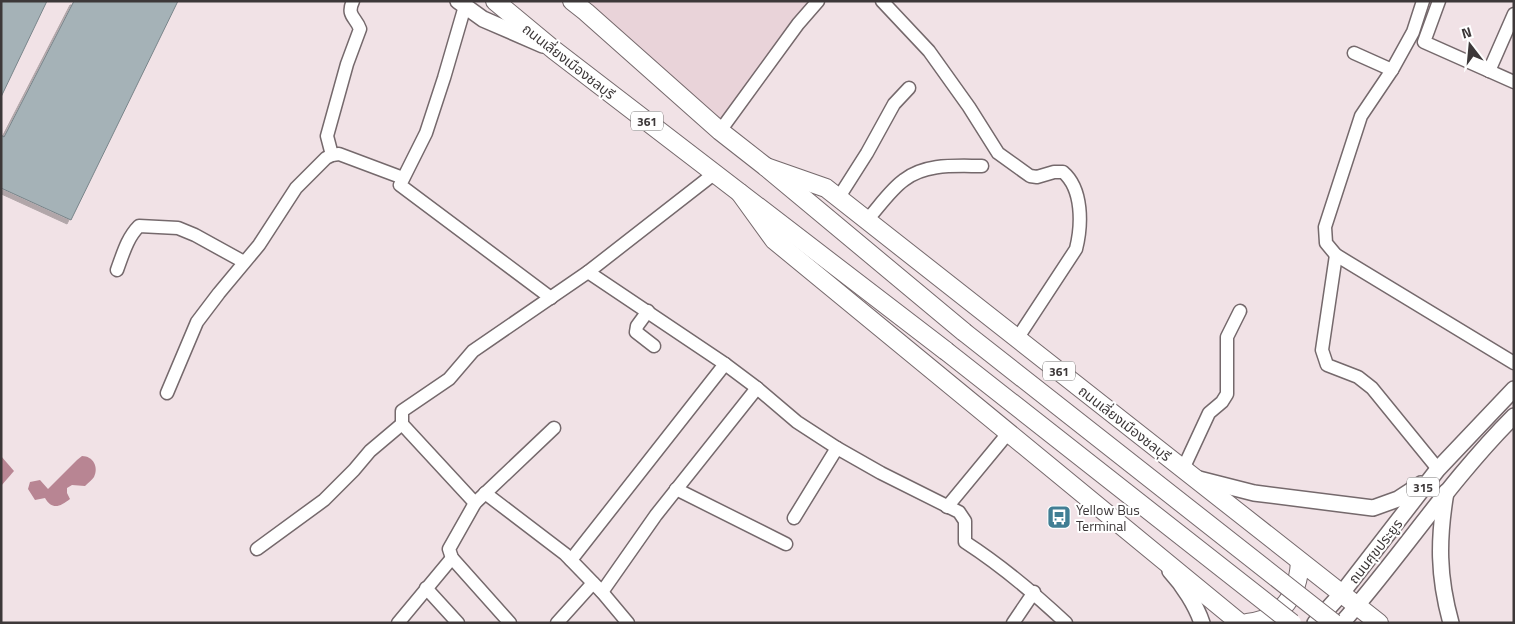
<svg xmlns="http://www.w3.org/2000/svg" width="1515" height="624" font-family="'Titillium Web','Noto Sans Thai',sans-serif">
  <style>
    .built { fill: #e9d3d9 }
    .water { fill: #b88593 }
    .building { fill: #a5b2b7; stroke: #79858a; filter: url(#shadow) }
    .lines { fill: none; stroke-linecap: round; stroke-linejoin: round }
    .minor-casing { stroke: #75696c; stroke-width: 15 }
    .major-casing { stroke: #75696c; stroke-width: 18 }
    .highway-casing { stroke: #75696c; stroke-width: 20 }
    .minor { stroke: #fff; stroke-width: 12 }
    .major { stroke: #fff; stroke-width: 15 }
    .highway { stroke: #fff; stroke-width: 18 }
    .highway-bridge-casing { stroke: #75696c; stroke-width: 20; stroke-linecap: butt }
    .highway-bridge { stroke: #fff; stroke-width: 18 }
    .labels { text-anchor: middle; dominant-baseline: central; stroke-width: 4; stroke-linejoin: round; paint-order: stroke }
    .shield { fill: #fff; stroke: #777474; stroke-width: 1 }
    .shield-label { font-size: 12px; font-weight: bold; fill: #3d3839 }
    .street-label { font-size: 14px; fill: #3d3839; stroke: #fff }
    .poi-label { font-size: 14px; fill: #3d3839; stroke: #fff; text-anchor: start }
  </style>
  <defs>
    <filter id="shadow"><feDropShadow dx="-4" dy="4" stdDeviation="0" flood-color="#0004"/></filter>
  </defs>
  <rect width="100%" height="100%" fill="#f1e2e6"/>
  <path class="built" d="M584,1H811L728,131Z"/>
  <g class="water">
    <path d="M1,456L14,471L1,486Z"/>
    <path d="M82,456C93,456 99,467 94,477C92,480 88,483 85,486L72,485L67,488V493L70,499C60,507 52,510 45,498L35,500L28,489L30,482L40,480L48,489L77,460Z"/>
  </g>
  <g class="building">
    <path d="M1,1H47L1,97Z"/>
    <path d="M74,1H178L71,220L1,188V135L4,137Z"/>
  </g>
  <g class="lines">
    <g class="minor-casing">
      <g id="minor">
        <path d="M882,1L929,51L969,107L998,153L1030,176L1037,177L1054,172H1063C1083,189 1082,225 1076,249L1017,339"/>
        <path d="M1423,1L1413,32L1392,70L1361,116L1325,227L1326,243L1336,255L1514,363"/>
        <path d="M1439,1L1424,42L1514,82"/>
        <path d="M465,6L444,78L426,133L400,185L551,298"/>
        <path d="M1354,53L1392,70"/>
        <path d="M1489,71L1514,14"/>
        <path d="M720,131L798,24L818,1"/>
        <path d="M332,155L327,136L347,64L360,29C356,17 346,16 353,1"/>
        <path d="M839,197L867,153L894,104L909,88"/>
        <path d="M867,220C878,208 891,189 904,180C926,163 956,166 982,166"/>
        <path d="M1336,255L1322,350L1327,365L1358,377L1372,388L1438,469"/>
        <path d="M117,270C123,254 127,238 139,226L178,228L195,235L244,262"/>
        <path d="M588,272L725,364L757,388L797,422L837,448L881,473L959,512L965,521V542C1002,566 1034,593 1066,623"/>
        <path d="M648,311L637,326L636,332L654,346"/>
        <path d="M167,393L197,322L219,293L259,245L296,188L326,158L332,155L339,154L403,178"/>
        <path d="M1183,469L1209,413L1222,402L1227,394V337L1240,311"/>
        <path d="M676,489L786,544"/>
        <path d="M485,493L565,554L602,592L628,623"/>
        <path d="M475,503L402,424V411L449,379L473,351L588,272L715,173"/>
        <path d="M947,507L1009,432"/>
        <path d="M794,518L837,448"/>
        <path d="M257,549L324,500L354,470L370,451L402,424"/>
        <path d="M571,560L725,364"/>
        <path d="M426,588L458,623"/>
        <path d="M602,592L656,515L757,388"/>
        <path d="M398,623L452,558"/>
        <path d="M510,623L452,558L449,549L475,503L554,428"/>
        <path d="M557,623L593,583"/>
        <path d="M1013,623L1034,592"/>
      </g>
    </g>
    <g class="major-casing">
      <g id="major">
        <path d="M458,1L483,19L543,45"/>
        <path d="M1195,478L1254,493L1373,508L1398,499L1421,484"/>
        <path d="M1446,492C1438,540 1438,576 1451,623"/>
        <path d="M1170,571C1183,585 1196,605 1202,623"/>
        <path d="M1315,623L1342,593L1438,469L1514,389"/>
        <path d="M1342,623C1401,556 1450,480 1514,416"/>
      </g>
    </g>
    <g class="highway-casing">
      <g id="highway">
        <path d="M495,1L554,50L946,351"/>
        <path d="M572,1L586,12L720,131L766,167L964,332"/>
        <path d="M766,167L826,188L1379,623"/>
        <path d="M740,193L774,240L1240,623"/>
        <path d="M1247,623C1283,619 1298,595 1300,562"/>
      </g>
    </g>
    <use href="#minor" class="minor"/>
    <use href="#major" class="major"/>
    <use href="#highway" class="highway"/>
    <g class="highway-bridge-casing">
      <g id="highway-bridge">
        <path d="M964,332L1334,623"/>
        <path d="M946,351L1292,623"/>
      </g>
    </g>
    <use href="#highway-bridge" class="highway-bridge"/>
  </g>
  <defs>
    <g id="bus-square" transform="scale(1.25)"><rect x="-9" y="-9" width="18" height="18" rx="4" fill="#417e94" stroke="#fff"/><path d="M-5-6H5V4H4V6H2V4H-2V6H-4V4H-5ZM-3.5-4V0h7V-4ZM-3.5 1.2v1.5H-2V1.2ZM2 1.2v1.5H3.5V1.2Z" fill="#fff"/></g>
  </defs>
  <g fill-rule="evenodd">
    <use href="#bus-square" x="1059" y="517"/>
  </g>
  <g class="labels">
    <g class="shield">
      <rect x="631" y="111.5" width="32" height="19" rx="4"/>
      <rect x="1043" y="361.5" width="32" height="19" rx="4"/>
      <rect x="1407" y="477.5" width="32" height="19" rx="4"/>
    </g>
    <g class="shield-label">
      <text x="647" y="121">361</text>
      <text x="1059" y="371">361</text>
      <text x="1423" y="487">315</text>
    </g>
    <g class="street-label">
      <text transform="translate(569 61) rotate(38)">ถนนเลี่ยงเมืองชลบุรี</text>
      <text transform="translate(1125 423) rotate(38)">ถนนเลี่ยงเมืองชลบุรี</text>
      <text transform="translate(1375 551) rotate(-52)">ถนนศุขประยูร</text>
    </g>
    <g class="poi-label">
      <text x="1076" y="509">Yellow Bus<tspan x="1076" dy="16">Terminal</tspan></text>
    </g>
  </g>
  <rect width="1515" height="624" fill="none" stroke="#3d3839" stroke-width="5"/>
  <g transform="translate(1470 45) rotate(344)" stroke="#ffffff" stroke-width="4" paint-order="stroke">
  <path d="M0-4L9 19L0 12L-9 19Z" fill="#3d3839"/>
  <text y="-8" font-size="14" font-weight="bold" text-anchor="middle" fill="#3d3839">N</text>
  </g>
</svg>
